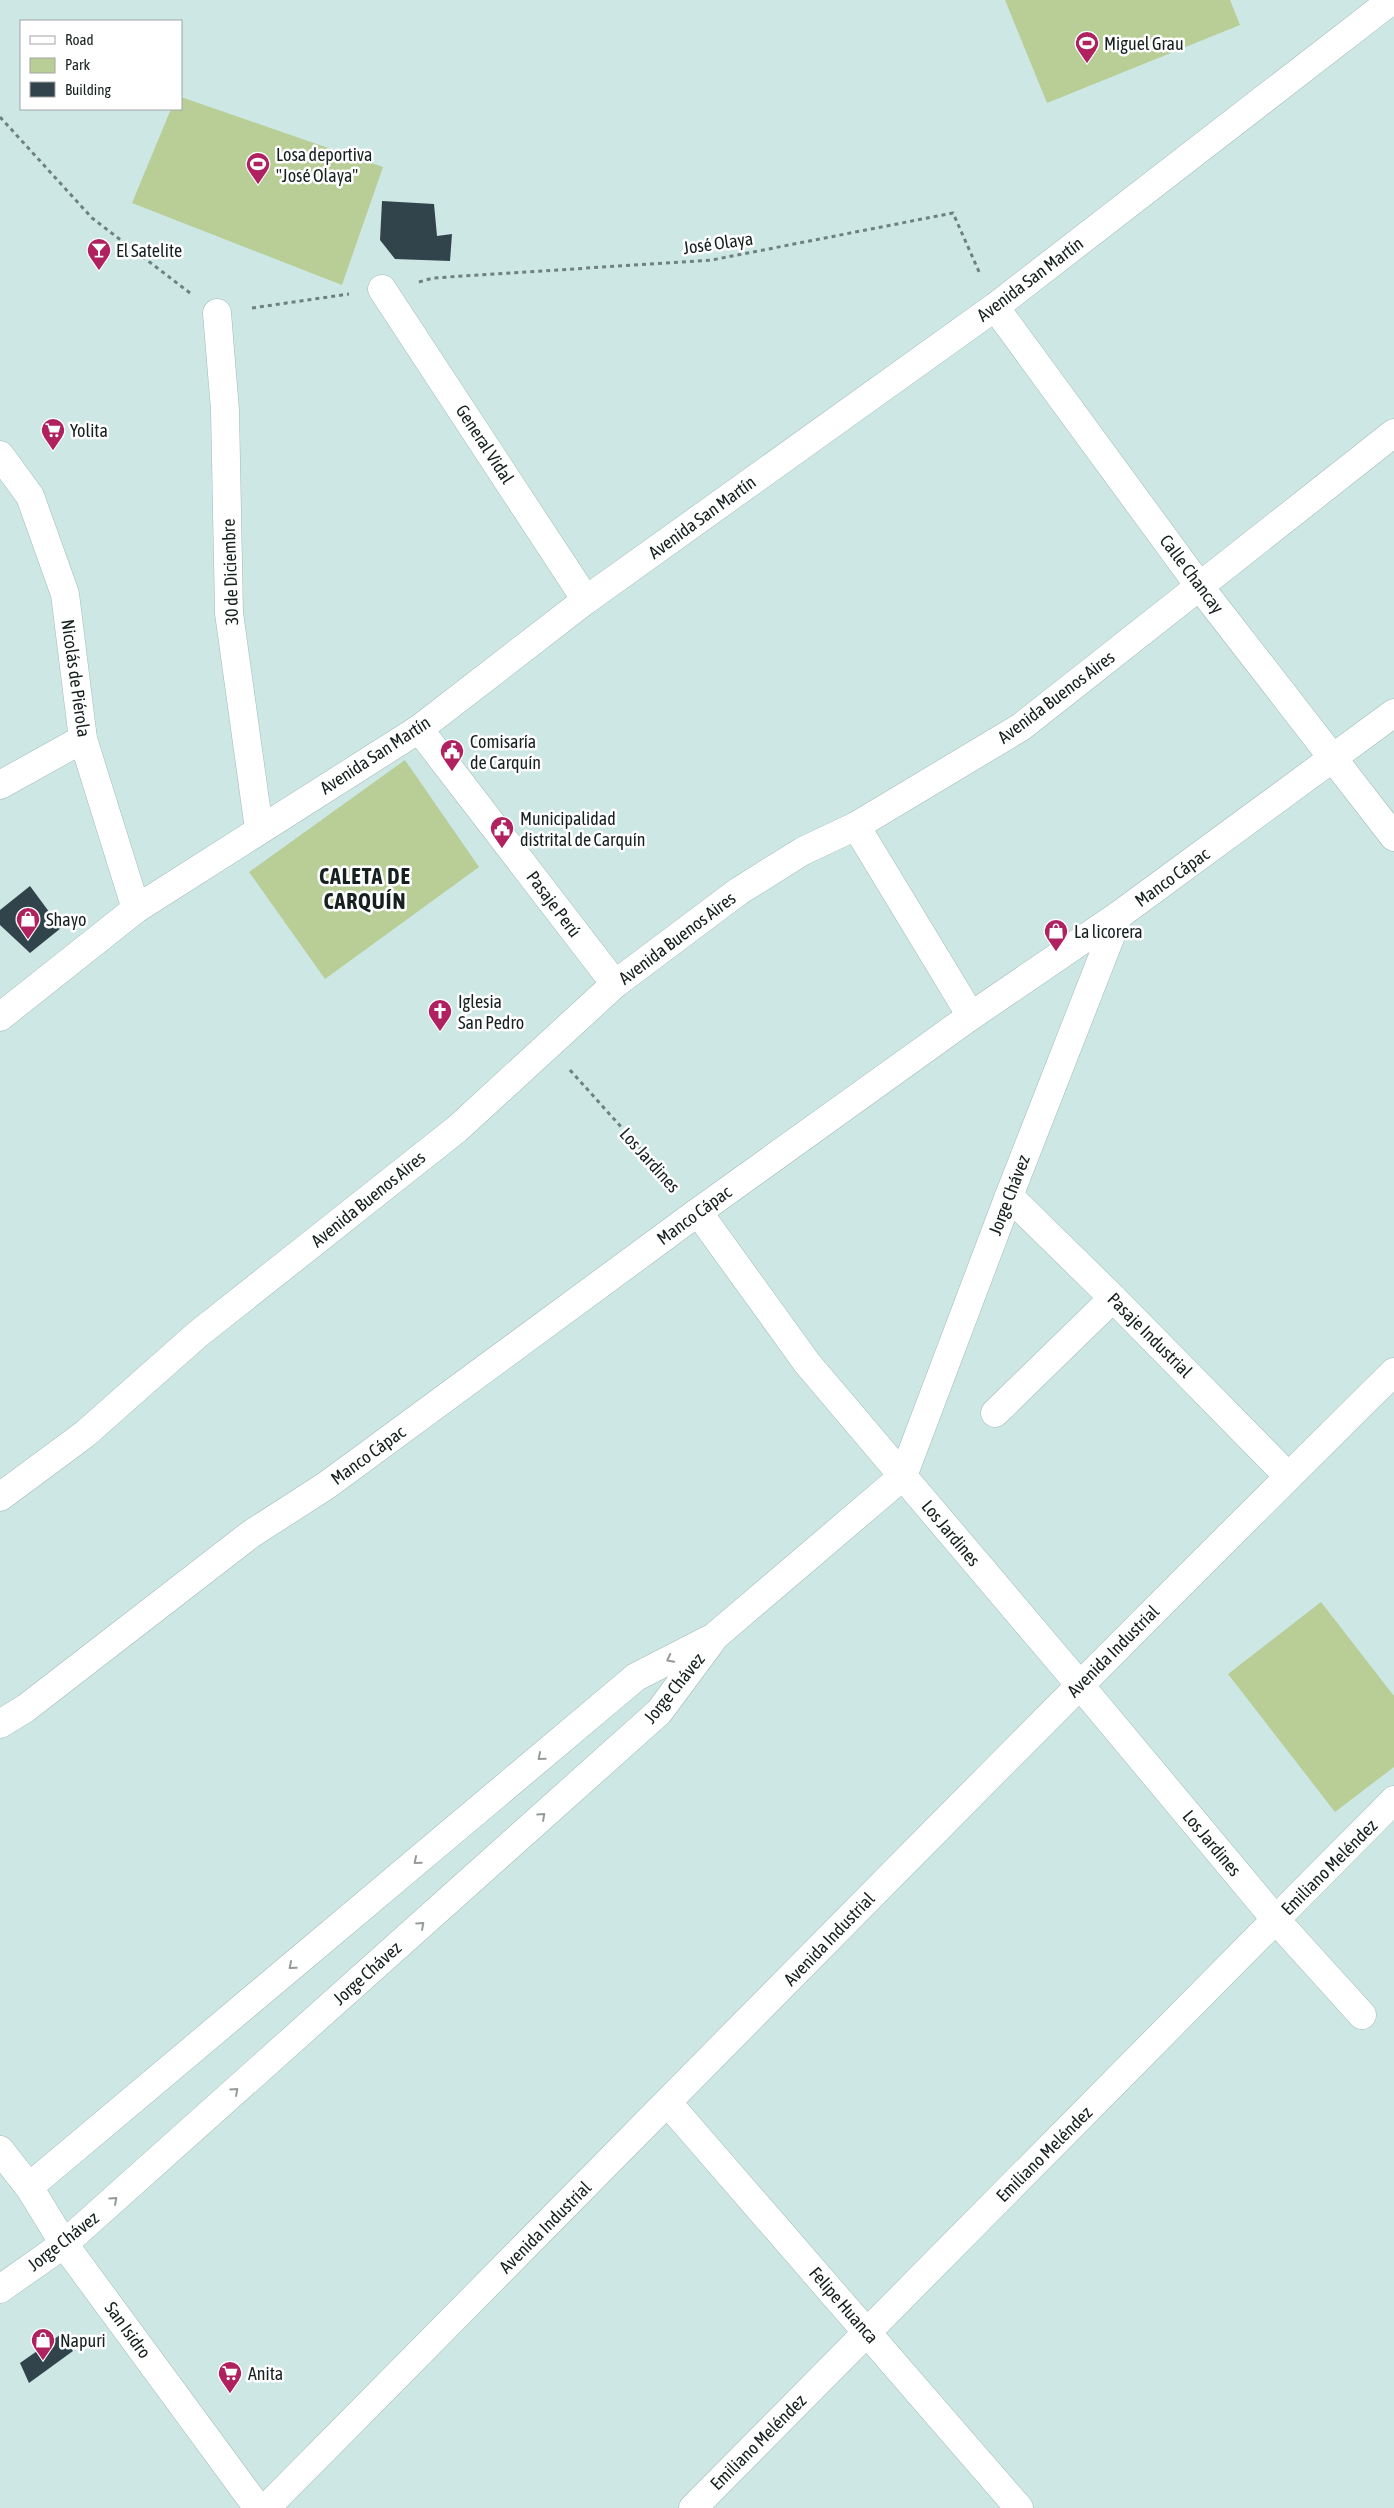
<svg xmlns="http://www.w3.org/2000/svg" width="1394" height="2508" font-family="'Asap Condensed',sans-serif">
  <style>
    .green { fill: #b8ce96 }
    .building { fill: #31444b }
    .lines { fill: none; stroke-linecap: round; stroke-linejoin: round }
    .minor-casing { stroke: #a1bab8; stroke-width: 29 }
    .tertiary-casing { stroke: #a1bab8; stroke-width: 29 }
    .path { stroke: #6f817f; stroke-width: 3; stroke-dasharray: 4 4; stroke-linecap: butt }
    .minor { stroke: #fff; stroke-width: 28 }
    .tertiary { stroke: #fff; stroke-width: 28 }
    .oneway { stroke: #969b9a }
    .labels { text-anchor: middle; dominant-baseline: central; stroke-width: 5; stroke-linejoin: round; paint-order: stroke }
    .poi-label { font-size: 18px; fill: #16201f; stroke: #fff; text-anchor: start }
    .street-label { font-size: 18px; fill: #16201f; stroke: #fff }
    .district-label { font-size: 22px; font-weight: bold; letter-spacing: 1px; fill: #16201f; stroke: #fff }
  </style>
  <rect width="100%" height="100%" fill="#cde7e5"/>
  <g class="green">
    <path d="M1005,0H1230L1240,25L1047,103Z"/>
    <path d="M181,97L383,167L342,285L132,203L171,109H181Z"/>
    <path d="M405,760L479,867L325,979L249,872Z"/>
    <path d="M1321,1602L1394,1696V1767L1335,1812L1228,1674Z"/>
  </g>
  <g class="building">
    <path d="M382,201L434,204L437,236L452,234L450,261L395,259L380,240Z"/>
    <path d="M30,886L61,928L30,953L0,925V910Z"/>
    <path d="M60,2335L73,2351L29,2383L20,2363Z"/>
  </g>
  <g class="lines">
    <g class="minor-casing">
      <g id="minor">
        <path d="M382,289L586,600"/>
        <path d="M995,307L1200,587L1394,837"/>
        <path d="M217,313L225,410L229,613L259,829"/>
        <path d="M0,455L30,496L65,594L83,739L136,909"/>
        <path d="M419,729L615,984"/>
        <path d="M0,785L83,739"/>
        <path d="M856,826L971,1016"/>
        <path d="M1009,1196L1113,1298L1288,1476"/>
        <path d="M698,1212L807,1363L1079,1684L1276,1920L1362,2015"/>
        <path d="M995,1413L1113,1298"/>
        <path d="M0,1497L85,1434L198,1334L457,1129L615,984L739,891L803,851L856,826L1021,727L1394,433"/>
        <path d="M0,1724L26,1708L251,1534L327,1485L698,1212L971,1016L1119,915L1394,713"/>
        <path d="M668,2103L1019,2508"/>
        <path d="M0,2150L29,2187L64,2244L258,2508"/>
        <path d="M29,2187L636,1677L714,1637L903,1476L1009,1196L1119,915"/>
        <path d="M0,2289L64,2244L659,1712L711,1642"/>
        <path d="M266,2508C642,2129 1015,1747 1394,1372"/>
        <path d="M693,2508L1394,1800"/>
      </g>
    </g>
    <g class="tertiary-casing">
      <path id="tertiary" d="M0,1017L136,909L419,729L586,600L995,307L1392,0"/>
    </g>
    <g class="path">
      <path d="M0,117L92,218L190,293"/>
      <path d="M419,282L433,278L712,260L953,213L980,274"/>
      <path d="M252,308L349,294"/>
      <path d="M570,1070L675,1187"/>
    </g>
    <use href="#minor" class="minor"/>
    <use href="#tertiary" class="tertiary"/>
  </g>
  <defs><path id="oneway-chevron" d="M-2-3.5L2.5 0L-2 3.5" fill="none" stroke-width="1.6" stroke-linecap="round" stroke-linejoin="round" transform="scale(1.25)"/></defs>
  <g class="oneway">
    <use href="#oneway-chevron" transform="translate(670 1659) rotate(153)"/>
    <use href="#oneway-chevron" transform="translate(541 1757) rotate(140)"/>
    <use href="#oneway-chevron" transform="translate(542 1816) rotate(-42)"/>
    <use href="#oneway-chevron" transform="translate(417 1861) rotate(140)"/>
    <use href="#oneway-chevron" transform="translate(421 1925) rotate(-42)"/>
    <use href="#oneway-chevron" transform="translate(292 1966) rotate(140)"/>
    <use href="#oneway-chevron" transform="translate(235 2091) rotate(-42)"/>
    <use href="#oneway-chevron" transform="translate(114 2200) rotate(-42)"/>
  </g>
  <defs>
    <g id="stadium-pin" transform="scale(1.25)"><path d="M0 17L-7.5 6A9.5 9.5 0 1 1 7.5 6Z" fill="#af225f" stroke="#fff"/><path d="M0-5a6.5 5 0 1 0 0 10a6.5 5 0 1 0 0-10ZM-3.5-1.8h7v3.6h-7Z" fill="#fff"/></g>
    <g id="bar-pin" transform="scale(1.25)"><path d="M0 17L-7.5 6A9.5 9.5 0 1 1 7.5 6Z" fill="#af225f" stroke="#fff"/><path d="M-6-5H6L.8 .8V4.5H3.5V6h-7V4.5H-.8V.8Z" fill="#fff"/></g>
    <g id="supermarket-pin" transform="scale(1.25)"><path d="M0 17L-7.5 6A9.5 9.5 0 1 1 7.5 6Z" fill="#af225f" stroke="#fff"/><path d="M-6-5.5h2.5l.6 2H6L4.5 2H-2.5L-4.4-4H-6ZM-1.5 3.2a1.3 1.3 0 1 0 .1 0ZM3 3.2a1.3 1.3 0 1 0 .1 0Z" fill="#fff"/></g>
    <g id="civic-pin" transform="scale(1.25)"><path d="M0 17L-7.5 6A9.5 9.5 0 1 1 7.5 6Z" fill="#af225f" stroke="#fff"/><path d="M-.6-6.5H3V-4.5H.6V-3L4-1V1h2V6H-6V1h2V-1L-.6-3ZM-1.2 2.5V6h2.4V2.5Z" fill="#fff"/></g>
    <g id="shop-pin" transform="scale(1.25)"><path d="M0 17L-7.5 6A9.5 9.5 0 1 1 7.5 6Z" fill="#af225f" stroke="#fff"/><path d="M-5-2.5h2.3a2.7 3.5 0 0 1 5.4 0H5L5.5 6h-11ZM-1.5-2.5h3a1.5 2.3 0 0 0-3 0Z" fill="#fff"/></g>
    <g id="church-pin" transform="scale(1.25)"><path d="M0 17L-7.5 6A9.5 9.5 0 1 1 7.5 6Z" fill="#af225f" stroke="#fff"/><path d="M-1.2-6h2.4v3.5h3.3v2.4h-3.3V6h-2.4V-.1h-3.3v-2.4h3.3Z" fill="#fff"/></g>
  </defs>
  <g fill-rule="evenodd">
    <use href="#stadium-pin" x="1087" y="43"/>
    <use href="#stadium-pin" x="258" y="164"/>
    <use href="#bar-pin" x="99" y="250"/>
    <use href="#supermarket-pin" x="53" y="430"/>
    <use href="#civic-pin" x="452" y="751"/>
    <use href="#civic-pin" x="502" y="828"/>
    <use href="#shop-pin" x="28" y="919"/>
    <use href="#shop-pin" x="1056" y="931"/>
    <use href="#church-pin" x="440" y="1011"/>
    <use href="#shop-pin" x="43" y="2340"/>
    <use href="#supermarket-pin" x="230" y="2373"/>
  </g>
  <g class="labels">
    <g class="poi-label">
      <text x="1104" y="43">Miguel Grau</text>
      <text x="276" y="154">Losa deportiva<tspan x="276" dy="21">"José Olaya"</tspan></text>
      <text x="116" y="250">El Satelite</text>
      <text x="70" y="430">Yolita</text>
      <text x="470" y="741">Comisaría<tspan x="470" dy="21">de Carquín</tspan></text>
      <text x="520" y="818">Municipalidad<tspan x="520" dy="21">distrital de Carquín</tspan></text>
      <text x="46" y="919">Shayo</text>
      <text x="1074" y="931">La licorera</text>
      <text x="458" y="1001">Iglesia<tspan x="458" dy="21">San Pedro</tspan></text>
      <text x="60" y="2340">Napuri</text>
      <text x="248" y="2373">Anita</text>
    </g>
    <g class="street-label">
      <text transform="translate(718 243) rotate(-8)">José Olaya</text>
      <text transform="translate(1030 279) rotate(-37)">Avenida San Martín</text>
      <text transform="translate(485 444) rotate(57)">General Vidal</text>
      <text transform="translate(702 517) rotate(-36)">Avenida San Martín</text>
      <text transform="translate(230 572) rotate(-92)">30 de Diciembre</text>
      <text transform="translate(1192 574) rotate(53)">Calle Chancay</text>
      <text transform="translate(76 678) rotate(82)">Nicolás de Piérola</text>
      <text transform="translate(1056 697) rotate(-37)">Avenida Buenos Aires</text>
      <text transform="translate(375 755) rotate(-33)">Avenida San Martín</text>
      <text transform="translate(1172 877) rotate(-36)">Manco Cápac</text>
      <text transform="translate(554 904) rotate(53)">Pasaje Perú</text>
      <text transform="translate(677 938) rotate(-37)">Avenida Buenos Aires</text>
      <text transform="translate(650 1160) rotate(48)">Los Jardines</text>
      <text transform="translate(1009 1195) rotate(-69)">Jorge Chávez</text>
      <text transform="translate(368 1199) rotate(-39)">Avenida Buenos Aires</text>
      <text transform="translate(694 1215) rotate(-36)">Manco Cápac</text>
      <text transform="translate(1150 1335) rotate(45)">Pasaje Industrial</text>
      <text transform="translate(368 1455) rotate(-36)">Manco Cápac</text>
      <text transform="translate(951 1533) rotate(50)">Los Jardines</text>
      <text transform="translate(1113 1651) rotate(-45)">Avenida Industrial</text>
      <text transform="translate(674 1688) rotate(-51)">Jorge Chávez</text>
      <text transform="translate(1212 1843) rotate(50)">Los Jardines</text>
      <text transform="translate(1329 1867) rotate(-45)">Emiliano Meléndez</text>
      <text transform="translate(829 1939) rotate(-46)">Avenida Industrial</text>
      <text transform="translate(367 1973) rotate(-42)">Jorge Chávez</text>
      <text transform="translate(1044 2154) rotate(-45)">Emiliano Meléndez</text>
      <text transform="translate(545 2227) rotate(-45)">Avenida Industrial</text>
      <text transform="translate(63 2241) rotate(-38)">Jorge Chávez</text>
      <text transform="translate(844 2305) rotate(49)">Felipe Huanca</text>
      <text transform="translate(128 2330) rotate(54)">San Isidro</text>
      <text transform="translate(758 2442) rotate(-45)">Emiliano Meléndez</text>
    </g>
    <g class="district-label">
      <text x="365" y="876">CALETA DE<tspan x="365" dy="25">CARQUÍN</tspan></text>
    </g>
  </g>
  <rect x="20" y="20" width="162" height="90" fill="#ffffff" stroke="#a2a6a5"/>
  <rect x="30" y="36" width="25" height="8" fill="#ffffff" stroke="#a2a6a5"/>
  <text x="65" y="45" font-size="15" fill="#16201f">Road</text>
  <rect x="30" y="58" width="25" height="15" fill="#b8ce96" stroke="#a2a6a5"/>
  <text x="65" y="70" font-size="15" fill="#16201f">Park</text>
  <rect x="30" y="82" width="25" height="15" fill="#31444b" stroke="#a2a6a5"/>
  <text x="65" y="95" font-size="15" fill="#16201f">Building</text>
</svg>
